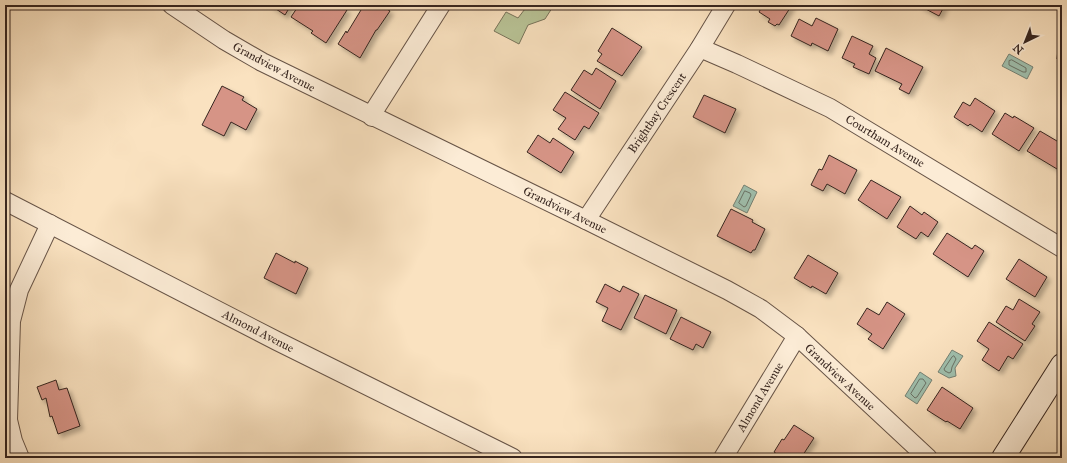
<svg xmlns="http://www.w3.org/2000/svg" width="1067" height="463" font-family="'IM FELL Great Primer',serif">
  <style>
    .green { fill: #b9c497; stroke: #78745b }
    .water { fill: #9fbfad; stroke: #758174 }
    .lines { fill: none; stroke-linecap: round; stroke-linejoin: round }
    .shore { stroke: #6a7266; stroke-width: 1 }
    .building { fill: #d69486; stroke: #36251f; filter: url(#shadow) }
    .street-casing { stroke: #675447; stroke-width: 20 }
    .secondary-casing { stroke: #36251f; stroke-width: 24 }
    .street { stroke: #fcecd6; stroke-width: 18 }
    .secondary { stroke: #fcecd6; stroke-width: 22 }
    .labels { text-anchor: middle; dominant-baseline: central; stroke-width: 3.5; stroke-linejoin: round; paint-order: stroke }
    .street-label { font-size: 12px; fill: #36251f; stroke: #fcecd6 }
  </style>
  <defs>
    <filter id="shadow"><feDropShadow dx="3.5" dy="3.5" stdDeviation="2" flood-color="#0004"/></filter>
  </defs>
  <rect width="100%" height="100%" fill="#fae2c0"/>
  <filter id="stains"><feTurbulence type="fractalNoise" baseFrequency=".005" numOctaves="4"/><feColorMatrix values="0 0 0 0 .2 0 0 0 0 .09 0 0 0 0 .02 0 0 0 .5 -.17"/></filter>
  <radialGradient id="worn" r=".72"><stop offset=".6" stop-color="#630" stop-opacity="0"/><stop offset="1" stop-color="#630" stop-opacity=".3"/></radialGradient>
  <path class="green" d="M528,5H554L545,19L528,25L519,44L494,31L506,12L518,18Z"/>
  <g class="water">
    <path d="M1009,54L1033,67L1027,79L1002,66Z"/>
    <path d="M744,185L757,192L747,213L733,206Z"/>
    <path d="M952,350L963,356L955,368L956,376L949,378L938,372Z"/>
    <path d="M920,372L932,380L917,404L905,396Z"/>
  </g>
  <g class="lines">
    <g class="shore">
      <path d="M1012,60L1026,68V72H1023L1009,65V61Z"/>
      <path d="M745,191L750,193L751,195L746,206L744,207L739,203Z"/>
      <path d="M954,356L956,359L952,367L951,372L949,373L945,371L944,369L952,357Z"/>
      <path d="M920,379H923L926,383L917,397L915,398L911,394Z"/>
    </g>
  </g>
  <g class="building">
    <path d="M270,5H291L285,15Z"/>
    <path d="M299,5H339L347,10L326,43L311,33L313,31L291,17Z"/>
    <path d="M364,5H380L390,11L377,30H376L360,58L338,44L346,31L347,33Z"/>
    <path d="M763,5H792L779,25L777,24L775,26L768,22L770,19L759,12Z"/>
    <path d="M920,5H945L939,16L920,6Z"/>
    <path d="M816,18L838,29L828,51L812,43L811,46L791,36L799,19L812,26Z"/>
    <path d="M1061,19H1062V60L1057,59Z"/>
    <path d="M612,28L642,47L622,76L597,61L602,54L598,51Z"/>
    <path d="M852,36L873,46L869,54L876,58L869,74L853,67L855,64L842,58Z"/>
    <path d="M886,48L923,67L909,94L899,89L902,84L875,71Z"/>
    <path d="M596,68L616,81L600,109L571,90L584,70L592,75Z"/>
    <path d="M222,86L244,97L242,100L257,109L246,130L231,122L224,136L202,125Z"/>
    <path d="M565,92L599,113L589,129L584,126L575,140L558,129L566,118L553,110Z"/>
    <path d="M704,95L736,109L725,133L693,117Z"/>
    <path d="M975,98L995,111L982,132L970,124L968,126L954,117L963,102L970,106Z"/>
    <path d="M1005,113L1013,118L1014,116L1034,128L1019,151L992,134Z"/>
    <path d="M1040,131L1062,144V162L1057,169L1027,151Z"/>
    <path d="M538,135L550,143L553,138L574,152L561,173L527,152Z"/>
    <path d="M829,155L857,170L845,194L827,184L823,191L811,185L819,169L822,170Z"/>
    <path d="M871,180L901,197L887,219L858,200Z"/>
    <path d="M910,206L922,215L924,212L938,222L928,237L921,232L916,239L897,227Z"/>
    <path d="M731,209L753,220L752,222L765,229L755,250H753L751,253L717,236Z"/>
    <path d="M947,233L972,249L975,245L984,251L968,277L933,254Z"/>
    <path d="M276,253L295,263V261L308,268L296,294L264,278Z"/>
    <path d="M808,255L838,273L826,294L812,286L811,288L794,278Z"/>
    <path d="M1019,259L1047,277L1035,297L1006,279Z"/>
    <path d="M605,284L620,292L623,286L639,294L621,330L602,321L608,308L596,302Z"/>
    <path d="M645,295L677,310L666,334L634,318Z"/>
    <path d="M1019,299L1040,312L1032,324L1035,326L1025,341L996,322L1006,306L1013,310Z"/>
    <path d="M887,302L905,314L883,349L868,339L872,334L857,324L867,308L879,315Z"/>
    <path d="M681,317L711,332L703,348L696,344L693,350L670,339Z"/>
    <path d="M989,322L1023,344L1013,359L1008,356L999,371L982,360L989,349L977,341Z"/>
    <path d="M56,380L59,390L67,388L80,426L58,434L52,416L50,417L46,398L42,400L37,387Z"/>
    <path d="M942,387L973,408L960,429L947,421L946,422L927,410Z"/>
    <path d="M794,425L814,438L801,458H783L774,452L782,439L784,440Z"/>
  </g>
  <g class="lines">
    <g class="street-casing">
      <g id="street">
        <path d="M172,5L224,40L262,62L586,220L727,290L761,309L797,336L928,458"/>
        <path d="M700,48L737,64L830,108L1062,248"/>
        <path d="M372,117V114L441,5"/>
        <path d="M5,201L277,341L513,458"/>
        <path d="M586,220L700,48L726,5"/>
        <path d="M20,458L13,441L8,420L11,321L19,290L50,224"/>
        <path d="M723,458L797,336"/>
      </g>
    </g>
    <g class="secondary-casing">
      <path id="secondary" d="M1003,458L1062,365"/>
    </g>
    <use href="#street" class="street"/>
    <use href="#secondary" class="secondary"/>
  </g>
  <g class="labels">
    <g class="street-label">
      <text transform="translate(274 67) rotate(28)">Grandview Avenue</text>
      <text transform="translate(657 113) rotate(-56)">Brightbay Crescent</text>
      <text transform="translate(885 141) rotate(31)">Courtham Avenue</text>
      <text transform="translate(565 210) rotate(26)">Grandview Avenue</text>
      <text transform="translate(258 331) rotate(27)">Almond Avenue</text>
      <text transform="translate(840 377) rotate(43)">Grandview Avenue</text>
      <text transform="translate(760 397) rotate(-59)">Almond Avenue</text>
    </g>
  </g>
  <rect width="1067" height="463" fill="none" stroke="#fae2c0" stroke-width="20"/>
  <rect x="6" y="6" width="1055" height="451" fill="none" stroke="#36251f" stroke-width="2"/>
  <rect x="10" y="10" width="1047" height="443" fill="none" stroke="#36251f"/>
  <g transform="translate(1025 42) rotate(223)" stroke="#fcecd6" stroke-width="3" paint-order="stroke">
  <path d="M0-3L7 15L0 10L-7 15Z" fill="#36251f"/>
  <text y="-6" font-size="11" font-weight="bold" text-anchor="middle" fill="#36251f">N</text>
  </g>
  <rect width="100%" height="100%" filter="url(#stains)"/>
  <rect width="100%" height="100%" fill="url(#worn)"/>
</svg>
